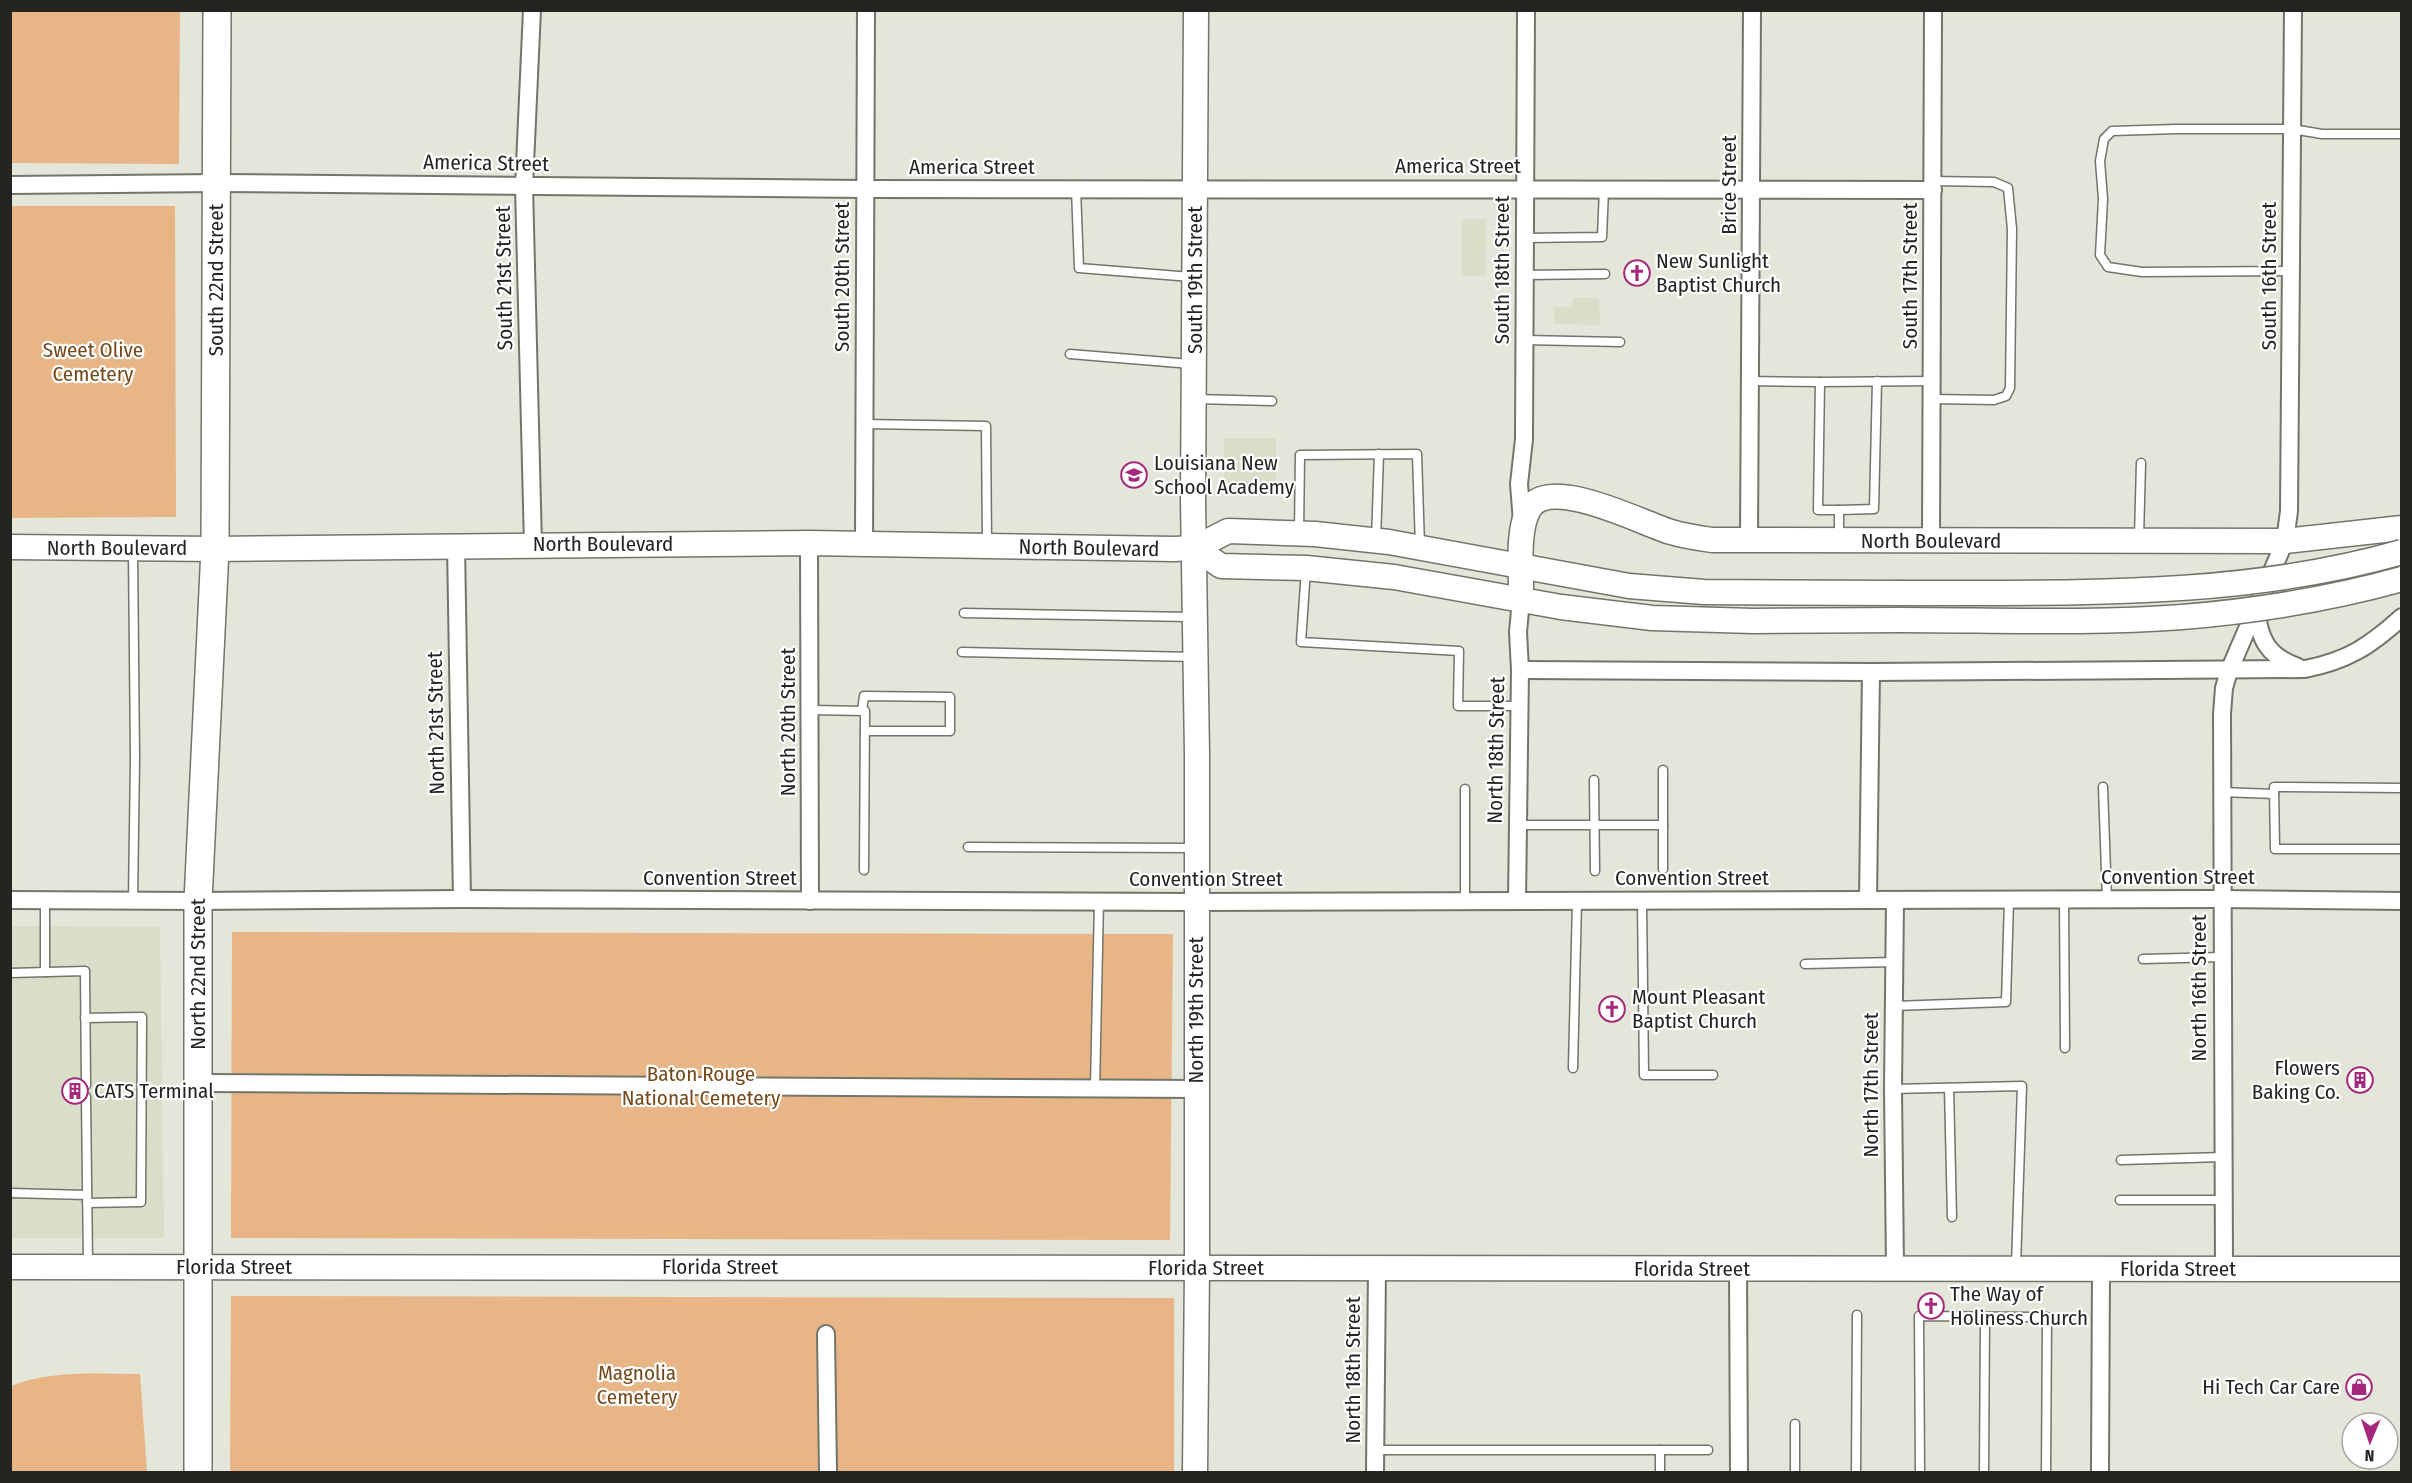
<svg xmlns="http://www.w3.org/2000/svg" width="2412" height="1483" font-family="'Fira Sans Condensed',sans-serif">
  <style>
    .built { fill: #d9dec9 }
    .green { fill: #e8b686 }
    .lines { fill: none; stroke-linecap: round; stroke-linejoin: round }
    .lane-casing { stroke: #72756a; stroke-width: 11 }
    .street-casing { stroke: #72756a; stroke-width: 20 }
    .secondary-casing { stroke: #72756a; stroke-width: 27 }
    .primary-casing { stroke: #72756a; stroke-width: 30 }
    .lane { stroke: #fff; stroke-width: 8 }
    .street { stroke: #fff; stroke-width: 16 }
    .secondary { stroke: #fff; stroke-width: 24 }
    .primary { stroke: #fff; stroke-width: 27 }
    .secondary-bridge-casing { stroke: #72756a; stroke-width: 27; stroke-linecap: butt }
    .secondary-bridge { stroke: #fff; stroke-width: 24 }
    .labels { text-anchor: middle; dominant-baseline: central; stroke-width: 4.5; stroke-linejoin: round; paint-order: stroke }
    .street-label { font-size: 21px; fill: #242520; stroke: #fff }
    .poi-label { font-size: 21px; fill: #242520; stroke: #fff; text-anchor: start }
    .park-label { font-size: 21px; fill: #754919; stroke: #fff }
  </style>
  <rect width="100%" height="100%" fill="#e3e6d9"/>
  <g class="built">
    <path d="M1462,219H1486L1485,276H1462Z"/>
    <path d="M1573,298H1599L1600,325L1554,324V307H1573Z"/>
    <path d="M1224,438H1276V496L1224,495Z"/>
    <path d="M11,926L160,927L164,1238H11Z"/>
  </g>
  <g class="green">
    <path d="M11,10L180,11L179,164L11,163Z"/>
    <path d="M11,206H175L176,517L11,518Z"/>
    <path d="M232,932L1173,934L1170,1240L231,1238Z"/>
    <path d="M231,1296L1174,1298V1472H230Z"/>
    <path d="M140,1374L147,1472H11V1386C51,1370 97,1374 140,1374Z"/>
  </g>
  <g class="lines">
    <g class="lane-casing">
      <g id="lane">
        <path d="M1076,189L1079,268L1191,277"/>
        <path d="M1525,238L1602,237L1604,189"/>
        <path d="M2291,271L2142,272L2108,267L2100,255L2103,199L2100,161L2104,139L2112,131L2177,129H2292L2322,134H2402"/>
        <path d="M1525,275L1605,274"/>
        <path d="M1525,340L1620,342"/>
        <path d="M1070,354L1191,364"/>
        <path d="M1750,381L1820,382L1818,510H1839V540"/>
        <path d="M1820,382L1932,381"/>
        <path d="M1195,399L1272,401"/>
        <path d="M1932,399L1994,400L2006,396L2010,388L2012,229L2008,188L1994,182L1933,181"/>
        <path d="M864,424L986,426L987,544"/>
        <path d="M1839,510L1874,509L1877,381"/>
        <path d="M1299,532L1300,455L1417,454L1420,546"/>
        <path d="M2139,538L2141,463"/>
        <path d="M1376,540L1379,454"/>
        <path d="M1306,569L1301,642L1459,651L1458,706H1520"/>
        <path d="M964,613L1191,617"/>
        <path d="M962,652L1195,657"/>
        <path d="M811,710L865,711L864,870"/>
        <path d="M862,711L864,696L950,697V731H865"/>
        <path d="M1663,770V869"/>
        <path d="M1594,780L1595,871"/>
        <path d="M2103,787L2107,899"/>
        <path d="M2402,788L2274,787L2275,849H2402"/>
        <path d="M1465,789V901"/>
        <path d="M2221,792L2274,794"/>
        <path d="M1518,825H1663"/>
        <path d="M968,847L1195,848"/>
        <path d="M2064,899L2065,1048"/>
        <path d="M133,901L135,759L133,551"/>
        <path d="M1642,901L1644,1075H1713"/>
        <path d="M2143,959L2222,957"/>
        <path d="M1805,964L1894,962"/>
        <path d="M45,972V901"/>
        <path d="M10,973L85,971L86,1085"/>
        <path d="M1894,1006L2006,1002L2009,900"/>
        <path d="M85,1018L142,1017L141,1202L87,1203"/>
        <path d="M1573,1068L1577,901"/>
        <path d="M1095,1088L1099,901"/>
        <path d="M1949,1088L1952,1217"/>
        <path d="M1893,1089L2022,1086L2016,1266"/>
        <path d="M86,1097L88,1264"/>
        <path d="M2121,1160L2223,1157"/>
        <path d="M10,1193L87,1195"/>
        <path d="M2120,1200H2223"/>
        <path d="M1795,1424V1472"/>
        <path d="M1375,1450H1708"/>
        <path d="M1660,1472V1450"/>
        <path d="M1856,1472L1857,1315"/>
        <path d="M1920,1472L1919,1316L2047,1317L2046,1472"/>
        <path d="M1984,1472L1985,1317"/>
      </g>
    </g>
    <g class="street-casing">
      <g id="street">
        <path d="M532,10L524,186L533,545"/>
        <path d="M10,185L216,183L865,189L1933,190"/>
        <path d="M1522,522L1519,484L1524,439L1526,10"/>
        <path d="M1749,540L1752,10"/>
        <path d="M1931,541L1933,10"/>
        <path d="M809,543L810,901"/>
        <path d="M864,543L866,10"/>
        <path d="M456,546L462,899"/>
        <path d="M2256,607C2259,639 2267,656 2298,667"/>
        <path d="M1520,670L1871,672L2305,669C2347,661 2370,646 2402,617"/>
        <path d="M10,900L198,901L462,899L1195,902L2221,899L2402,901"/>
        <path d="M1868,900L1871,672"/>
        <path d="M1517,901L1520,670L1518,632L1521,600"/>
        <path d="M197,1083L1197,1089"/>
        <path d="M2224,1268L2222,714L2224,688L2229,671L2285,541L2289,511L2293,10"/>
        <path d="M1738,1269L1739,1472"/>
        <path d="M1895,1269L1893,1089L1895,900"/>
        <path d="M826,1334L828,1472"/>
        <path d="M1375,1472L1377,1268"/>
        <path d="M2100,1472L2101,1269"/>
      </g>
    </g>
    <g class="secondary-casing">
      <g id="secondary">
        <path d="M10,547L215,549L809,543L1174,549L1195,548L1228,531L1315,534L1389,542L1629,586L1704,592L1900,593"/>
        <path d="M1195,548L1221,566L1306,568L1394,577L1561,607L1652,618L1753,621L1900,620"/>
        <path d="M1521,600C1522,574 1516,532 1529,509C1549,474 1643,524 1671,532C1684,536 1698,538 1712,540L2285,541L2402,528"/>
        <path d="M10,1267L2402,1269"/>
        <path d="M1195,1472L1197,1268V755L1193,499L1196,10"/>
      </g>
    </g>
    <g class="primary-casing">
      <path id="primary" d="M198,1472V901L215,549L217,10"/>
    </g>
    <use href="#lane" class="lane"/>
    <use href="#street" class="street"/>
    <use href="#secondary" class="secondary"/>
    <use href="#primary" class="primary"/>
    <g class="secondary-bridge-casing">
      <g id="secondary-bridge">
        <path d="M1900,593C2068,592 2238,599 2402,552"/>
        <path d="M1900,620C1994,620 2089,624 2182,617C2256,611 2330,599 2402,579"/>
      </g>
    </g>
    <use href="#secondary-bridge" class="secondary-bridge"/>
  </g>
  <defs>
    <g id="church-ring" transform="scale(1.35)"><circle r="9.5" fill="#fff" stroke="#a4297d" stroke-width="1.5"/><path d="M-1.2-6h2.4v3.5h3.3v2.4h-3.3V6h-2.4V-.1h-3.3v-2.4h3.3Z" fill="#a4297d"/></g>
    <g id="school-ring" transform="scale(1.35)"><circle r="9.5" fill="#fff" stroke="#a4297d" stroke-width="1.5"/><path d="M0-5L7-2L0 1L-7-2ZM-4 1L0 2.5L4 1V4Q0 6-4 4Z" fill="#a4297d"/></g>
    <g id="building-ring" transform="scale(1.35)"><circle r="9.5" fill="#fff" stroke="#a4297d" stroke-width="1.5"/><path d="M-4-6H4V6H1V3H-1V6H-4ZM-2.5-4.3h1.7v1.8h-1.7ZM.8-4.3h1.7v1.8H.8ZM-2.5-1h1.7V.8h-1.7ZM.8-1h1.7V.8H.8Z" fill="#a4297d"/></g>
    <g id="shop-ring" transform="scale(1.35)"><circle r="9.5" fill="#fff" stroke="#a4297d" stroke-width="1.5"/><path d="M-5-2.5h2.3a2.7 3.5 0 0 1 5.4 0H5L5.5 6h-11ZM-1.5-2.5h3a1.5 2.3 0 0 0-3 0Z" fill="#a4297d"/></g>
  </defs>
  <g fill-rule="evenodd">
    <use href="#church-ring" x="1637" y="273"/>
    <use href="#school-ring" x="1134" y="475"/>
    <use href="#church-ring" x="1612" y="1009"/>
    <use href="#building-ring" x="2360" y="1080"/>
    <use href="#building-ring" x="75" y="1091"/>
    <use href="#church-ring" x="1931" y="1306"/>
    <use href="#shop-ring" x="2359" y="1387"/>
  </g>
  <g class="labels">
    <g class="street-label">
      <text transform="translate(486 163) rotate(1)">America Street</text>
      <text x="1458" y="166">America Street</text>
      <text x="972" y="167">America Street</text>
      <text transform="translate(1729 185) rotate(-90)">Brice Street</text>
      <text transform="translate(1502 270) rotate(-90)">South 18th Street</text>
      <text transform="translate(1910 276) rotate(-90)">South 17th Street</text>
      <text transform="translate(2269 276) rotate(-90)">South 16th Street</text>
      <text transform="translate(842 277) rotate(-90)">South 20th Street</text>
      <text transform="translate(504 278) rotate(-91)">South 21st Street</text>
      <text transform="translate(216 280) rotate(-90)">South 22nd Street</text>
      <text transform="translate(1195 280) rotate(-90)">South 19th Street</text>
      <text x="1931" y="541">North Boulevard</text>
      <text x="603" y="544">North Boulevard</text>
      <text x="117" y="548">North Boulevard</text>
      <text transform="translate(1089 548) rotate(1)">North Boulevard</text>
      <text transform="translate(788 722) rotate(-90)">North 20th Street</text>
      <text transform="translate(436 723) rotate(-91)">North 21st Street</text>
      <text transform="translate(1496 750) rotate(-89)">North 18th Street</text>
      <text x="2178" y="877">Convention Street</text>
      <text x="720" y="878">Convention Street</text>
      <text x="1692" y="878">Convention Street</text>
      <text x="1206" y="879">Convention Street</text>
      <text transform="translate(198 974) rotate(-90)">North 22nd Street</text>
      <text transform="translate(2199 988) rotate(-90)">North 16th Street</text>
      <text transform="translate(1196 1010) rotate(-90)">North 19th Street</text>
      <text transform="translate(1871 1085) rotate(-90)">North 17th Street</text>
      <text x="234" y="1267">Florida Street</text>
      <text x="720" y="1267">Florida Street</text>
      <text x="1206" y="1268">Florida Street</text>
      <text x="1692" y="1269">Florida Street</text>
      <text x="2178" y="1269">Florida Street</text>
      <text transform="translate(1353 1370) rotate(-90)">North 18th Street</text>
    </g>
    <g class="poi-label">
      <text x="1656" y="261">New Sunlight<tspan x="1656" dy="24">Baptist Church</tspan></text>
      <text x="1154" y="463">Louisiana New<tspan x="1154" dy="24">School Academy</tspan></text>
      <text x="1632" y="997">Mount Pleasant<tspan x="1632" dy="24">Baptist Church</tspan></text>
      <text x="2340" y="1068" text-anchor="end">Flowers<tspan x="2340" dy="24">Baking Co.</tspan></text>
      <text x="94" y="1091">CATS Terminal</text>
      <text x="1950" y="1294">The Way of<tspan x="1950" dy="24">Holiness Church</tspan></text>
      <text x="2340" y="1387" text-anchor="end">Hi Tech Car Care</text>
    </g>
    <g class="park-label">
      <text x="93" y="350">Sweet Olive<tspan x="93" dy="24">Cemetery</tspan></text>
      <text x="701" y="1074">Baton Rouge<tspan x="701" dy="24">National Cemetery</tspan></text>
      <text x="637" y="1373">Magnolia<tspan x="637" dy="24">Cemetery</tspan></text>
    </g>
  </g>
  <rect width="2412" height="1483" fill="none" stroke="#242520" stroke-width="24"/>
  <g transform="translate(2370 1441) rotate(182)"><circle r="28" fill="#ffffff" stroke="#a7a8a6" stroke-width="1.5"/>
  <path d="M0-4.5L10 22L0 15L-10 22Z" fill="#a4297d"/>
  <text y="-9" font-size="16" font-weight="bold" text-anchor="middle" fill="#242520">N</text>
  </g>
</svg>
